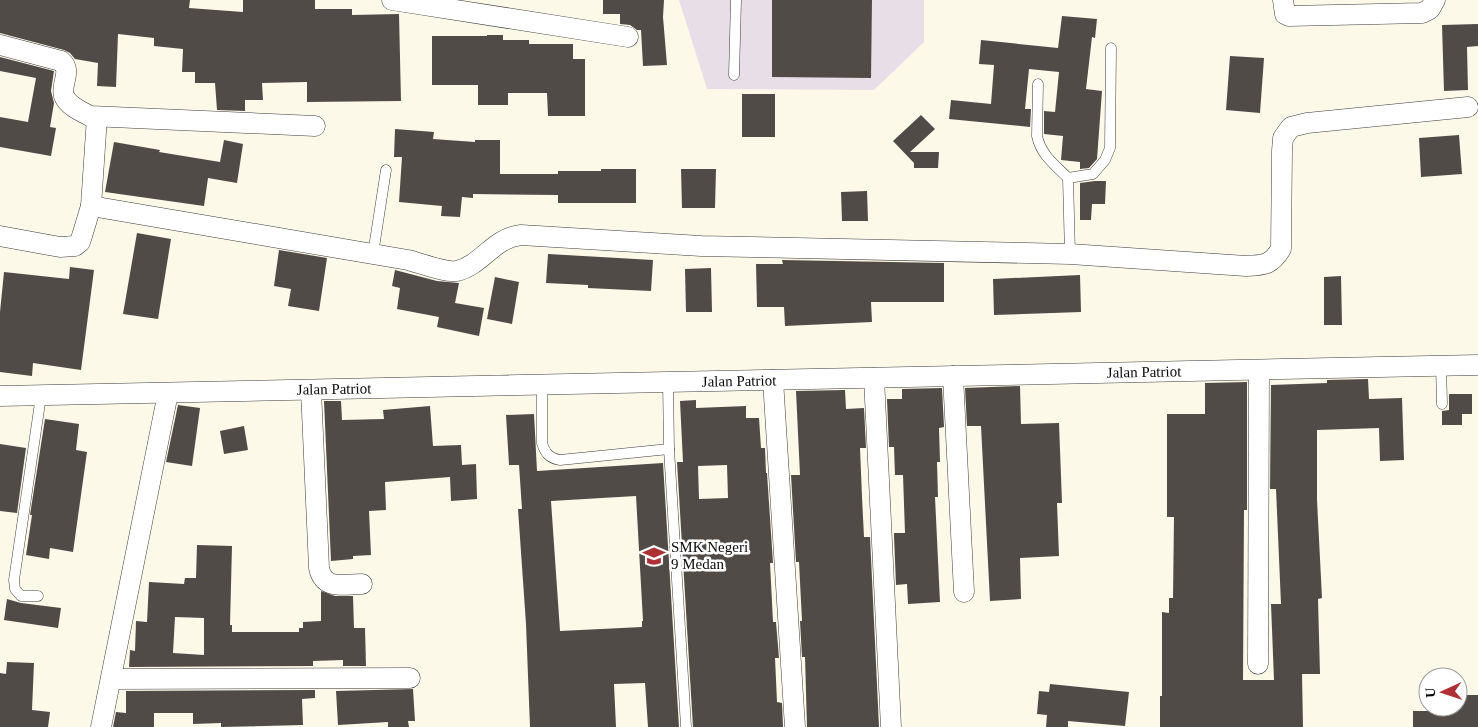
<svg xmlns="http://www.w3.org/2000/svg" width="1478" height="727" font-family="'Times New Roman',serif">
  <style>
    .industrial { fill: #e7dee8 }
    .building { fill: #514b47; fill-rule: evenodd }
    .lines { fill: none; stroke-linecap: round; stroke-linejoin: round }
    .service-casing { stroke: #3d3d3d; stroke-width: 11 }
    .minor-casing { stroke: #3d3d3d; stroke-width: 21 }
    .service { stroke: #fff; stroke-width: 10 }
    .minor { stroke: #fff; stroke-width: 20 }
    .labels { text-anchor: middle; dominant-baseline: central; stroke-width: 5; stroke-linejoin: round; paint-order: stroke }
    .street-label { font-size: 15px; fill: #0a0a0a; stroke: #fff }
    .poi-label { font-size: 15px; fill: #0a0a0a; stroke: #fff; text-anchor: start }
  </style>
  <rect width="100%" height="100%" fill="#fdf9e9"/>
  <path class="industrial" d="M679,0H924V42L874,90L707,89Z"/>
  <g class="building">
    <path d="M0,0H190L189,8L243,12V0H315V9H352V15L399,14L401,101L307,102V82L262,83L263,100H245V111L217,110L215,83H195V72H182L183,49L154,46V38L118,34L116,87L97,86L98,63L75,59L70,53L64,50L0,33Z"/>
    <path d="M603,0H664L663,17L667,65L643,66L641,30H637L630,25L620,24V14H603Z"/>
    <path d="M772,0H872L871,78L772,77Z"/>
    <path d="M1062,16L1097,19L1095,38L1092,37L1086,89L1102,91L1097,159L1089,168L1080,169V162L1061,160L1063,136L1044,134V111L1055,112L1059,72L1029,69L1025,109H1031L1030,127L949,119L951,100L991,104L994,65L979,64L981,40L1058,48Z"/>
    <path d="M1478,24V46L1467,47L1468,90L1444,91L1442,25Z"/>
    <path d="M487,35H503V40H529V44H573V59H585V116H548L547,93H508V105H478V85H432V36H487Z"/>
    <path d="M1230,56L1264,58L1260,113L1226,110Z"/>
    <path d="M0,57L54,71L51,91L54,103L50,127L56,128L51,156L0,147V117L28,122L36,78L0,71Z"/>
    <rect x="742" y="94" width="33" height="43"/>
    <path d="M921,115L935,129L910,152H939L938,168H914V163L893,141Z"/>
    <path d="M395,129L434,132L433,139L475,142V140H500V174H558V171H601V169H636V203H558V195L473,194V198L462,197L460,217L441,216L442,206L399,202L402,157H394Z"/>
    <path d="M1459,135L1462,174L1421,177L1419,138Z"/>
    <path d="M224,140L243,144L237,183L208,178L204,206L105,192L114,142L160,150L159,152L220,162Z"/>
    <path d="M681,169H716L715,208H682Z"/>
    <path d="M1095,181H1106L1105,204H1092L1091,220H1080V183Z"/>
    <path d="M867,191L868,221H842L841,192Z"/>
    <path d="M137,233L171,239L158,319L123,314Z"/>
    <path d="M279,250L327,258L319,311L288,306L291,289L274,286Z"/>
    <path d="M548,254L653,260L651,291L588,288V285L546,283Z"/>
    <path d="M782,260L944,263V302H871L872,322L785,326L784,307H757L756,264H783Z"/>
    <path d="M70,267L94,270L81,370L33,363L32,376L0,372V312L4,272L69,279Z"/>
    <path d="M711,268L712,312H686L685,269Z"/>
    <path d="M395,270L437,281L459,283L455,303L484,308L479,336L437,327L439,317L397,309L400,288L392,286Z"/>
    <path d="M1080,275L1081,312L994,315L993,279Z"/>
    <path d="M1341,276L1342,325H1324V277Z"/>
    <path d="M495,277L519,282L512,324L487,319Z"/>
    <path d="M1368,379L1369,399L1402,398L1404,460L1380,461L1379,428L1317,430V500L1322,598L1318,599L1320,674H1302L1303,727H1160V696H1162V612L1169,613V598H1173L1174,517H1167V414H1205V383L1247,382V510H1244L1243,680H1274L1271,604H1281L1276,489H1270L1271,385L1327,383V380Z"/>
    <path d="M1020,386L1021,424L1059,423L1062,503H1057L1059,556L1020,558L1021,599L990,601L981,426H967L965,388Z"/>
    <path d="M942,388L944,427L939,428L940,462H937L938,497H935L940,602L908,604L907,584L896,585L894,536V533H905L903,475H895L894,447H889L887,399H902V389Z"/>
    <path d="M845,390L846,409L864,408L866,448H860L862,497L864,537H870L879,727H807L805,657H802L800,621H802L799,562H796L791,475H800L796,391Z"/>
    <path d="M1449,394H1472V414H1462V425H1442V411L1449,410Z"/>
    <path d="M696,400V408L746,406V418H759L761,448H765L766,473H767L773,563H770L773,622H776L779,658H775L777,702L782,703L783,727H693L677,462H683L680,401ZM727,465L728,498L699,499L698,466Z"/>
    <path d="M324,401H341L342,420L384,419L383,410L430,406L433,446L461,445L462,465L476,464L477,499L451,501L450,477L385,482L386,510L369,511L371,555L353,556V559L331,561Z"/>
    <path d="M178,405L200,408L192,466L166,462Z"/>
    <path d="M534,414L537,471L663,463L679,727H648L645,683L614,684L616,727H530L526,624L518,509H522L519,465H509L506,415ZM636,496L643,621H642V627L560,631L551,501Z"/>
    <path d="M45,419L79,424L76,450L87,452L73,552L50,548L49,559L26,555L32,515H30Z"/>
    <path d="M244,426L248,450L224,454L220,431Z"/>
    <path d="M0,444L26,448L17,513L0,511Z"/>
    <path d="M197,545L232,546L230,625H232V632H299V628H303V622L321,621V591L335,596H353L354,628H365L366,666H343V660L313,661V666L129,667L130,650L135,651L136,621L147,622L149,582L184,584L185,578H196ZM175,617L204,618V655L173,653Z"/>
    <path d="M7,599L21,603L61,608L58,628L4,620Z"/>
    <path d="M7,662L34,663L32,710L50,712L48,727H0V673L6,674Z"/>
    <path d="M1050,684L1129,692L1125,726L1068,721V727H1046L1047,715L1037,714L1039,691L1049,692Z"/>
    <path d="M413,689L415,721H408L409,727H388V722L338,725L336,691Z"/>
    <path d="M315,690V698L302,699L303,725L221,727V723L193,724V713H154V727H113L116,712L126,713V691Z"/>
    <path d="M1458,695H1478V727H1413V711H1447V707H1458Z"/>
  </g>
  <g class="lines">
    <g class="service-casing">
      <g id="service">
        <path d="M734,75L736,0"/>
        <path d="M1038,84L1037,136C1041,155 1055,165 1068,178"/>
        <path d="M373,254L386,170"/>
        <path d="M1070,254L1068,178L1093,174L1105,160L1110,148L1111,48"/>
        <path d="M1441,366L1442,404"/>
        <path d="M668,382L669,449L686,726"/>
        <path d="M542,385V443C545,453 549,458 560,460L669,449"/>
        <path d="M38,596H21L15,589L14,580L41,396"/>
      </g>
    </g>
    <g class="minor-casing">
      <g id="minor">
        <path d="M392,0L628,37"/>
        <path d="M1283,0L1285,14L1289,16L1422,13L1430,9L1435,0"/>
        <path d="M0,45L61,61C73,71 60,84 64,96C68,106 82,112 90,116L315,126"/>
        <path d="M91,206L97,117"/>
        <path d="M0,236L60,247L75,246L80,242L82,236L91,206L408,260C420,263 446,273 457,271C482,265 493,238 521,235L701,246L1070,254L1246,266C1265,265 1271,265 1281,249L1282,151L1283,138L1291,127L1307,123L1468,107"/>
        <path d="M953,376L964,592"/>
        <path d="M874,378L891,727"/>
        <path d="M773,380L795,727"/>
        <path d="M311,390L319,568C324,591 344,584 362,584"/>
        <path d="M0,396L1478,365"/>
        <path d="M1258,664L1259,370"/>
        <path d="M111,679L410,678"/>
        <path d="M101,727L168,393"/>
      </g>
    </g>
    <use href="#service" class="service"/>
    <use href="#minor" class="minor"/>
  </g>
  <defs>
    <g id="school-bare" transform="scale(1.725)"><path d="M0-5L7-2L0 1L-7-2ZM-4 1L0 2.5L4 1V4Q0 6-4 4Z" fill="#ac3034" stroke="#fff" stroke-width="2.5" paint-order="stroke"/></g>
  </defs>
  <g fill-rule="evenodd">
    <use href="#school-bare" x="654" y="556"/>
  </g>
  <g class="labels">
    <g class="street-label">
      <text transform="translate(1144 372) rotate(-1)">Jalan Patriot</text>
      <text transform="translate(739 381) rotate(-1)">Jalan Patriot</text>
      <text transform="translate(334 389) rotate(-1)">Jalan Patriot</text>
    </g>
    <g class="poi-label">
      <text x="671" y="547">SMK Negeri<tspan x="671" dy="17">9 Medan</tspan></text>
    </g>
  </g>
  <g transform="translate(1443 692) rotate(267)"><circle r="24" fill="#ffffff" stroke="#9d9d9d"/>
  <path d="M0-4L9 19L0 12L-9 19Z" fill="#ac3034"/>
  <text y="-8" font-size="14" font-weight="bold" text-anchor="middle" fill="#0a0a0a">U</text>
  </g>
</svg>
